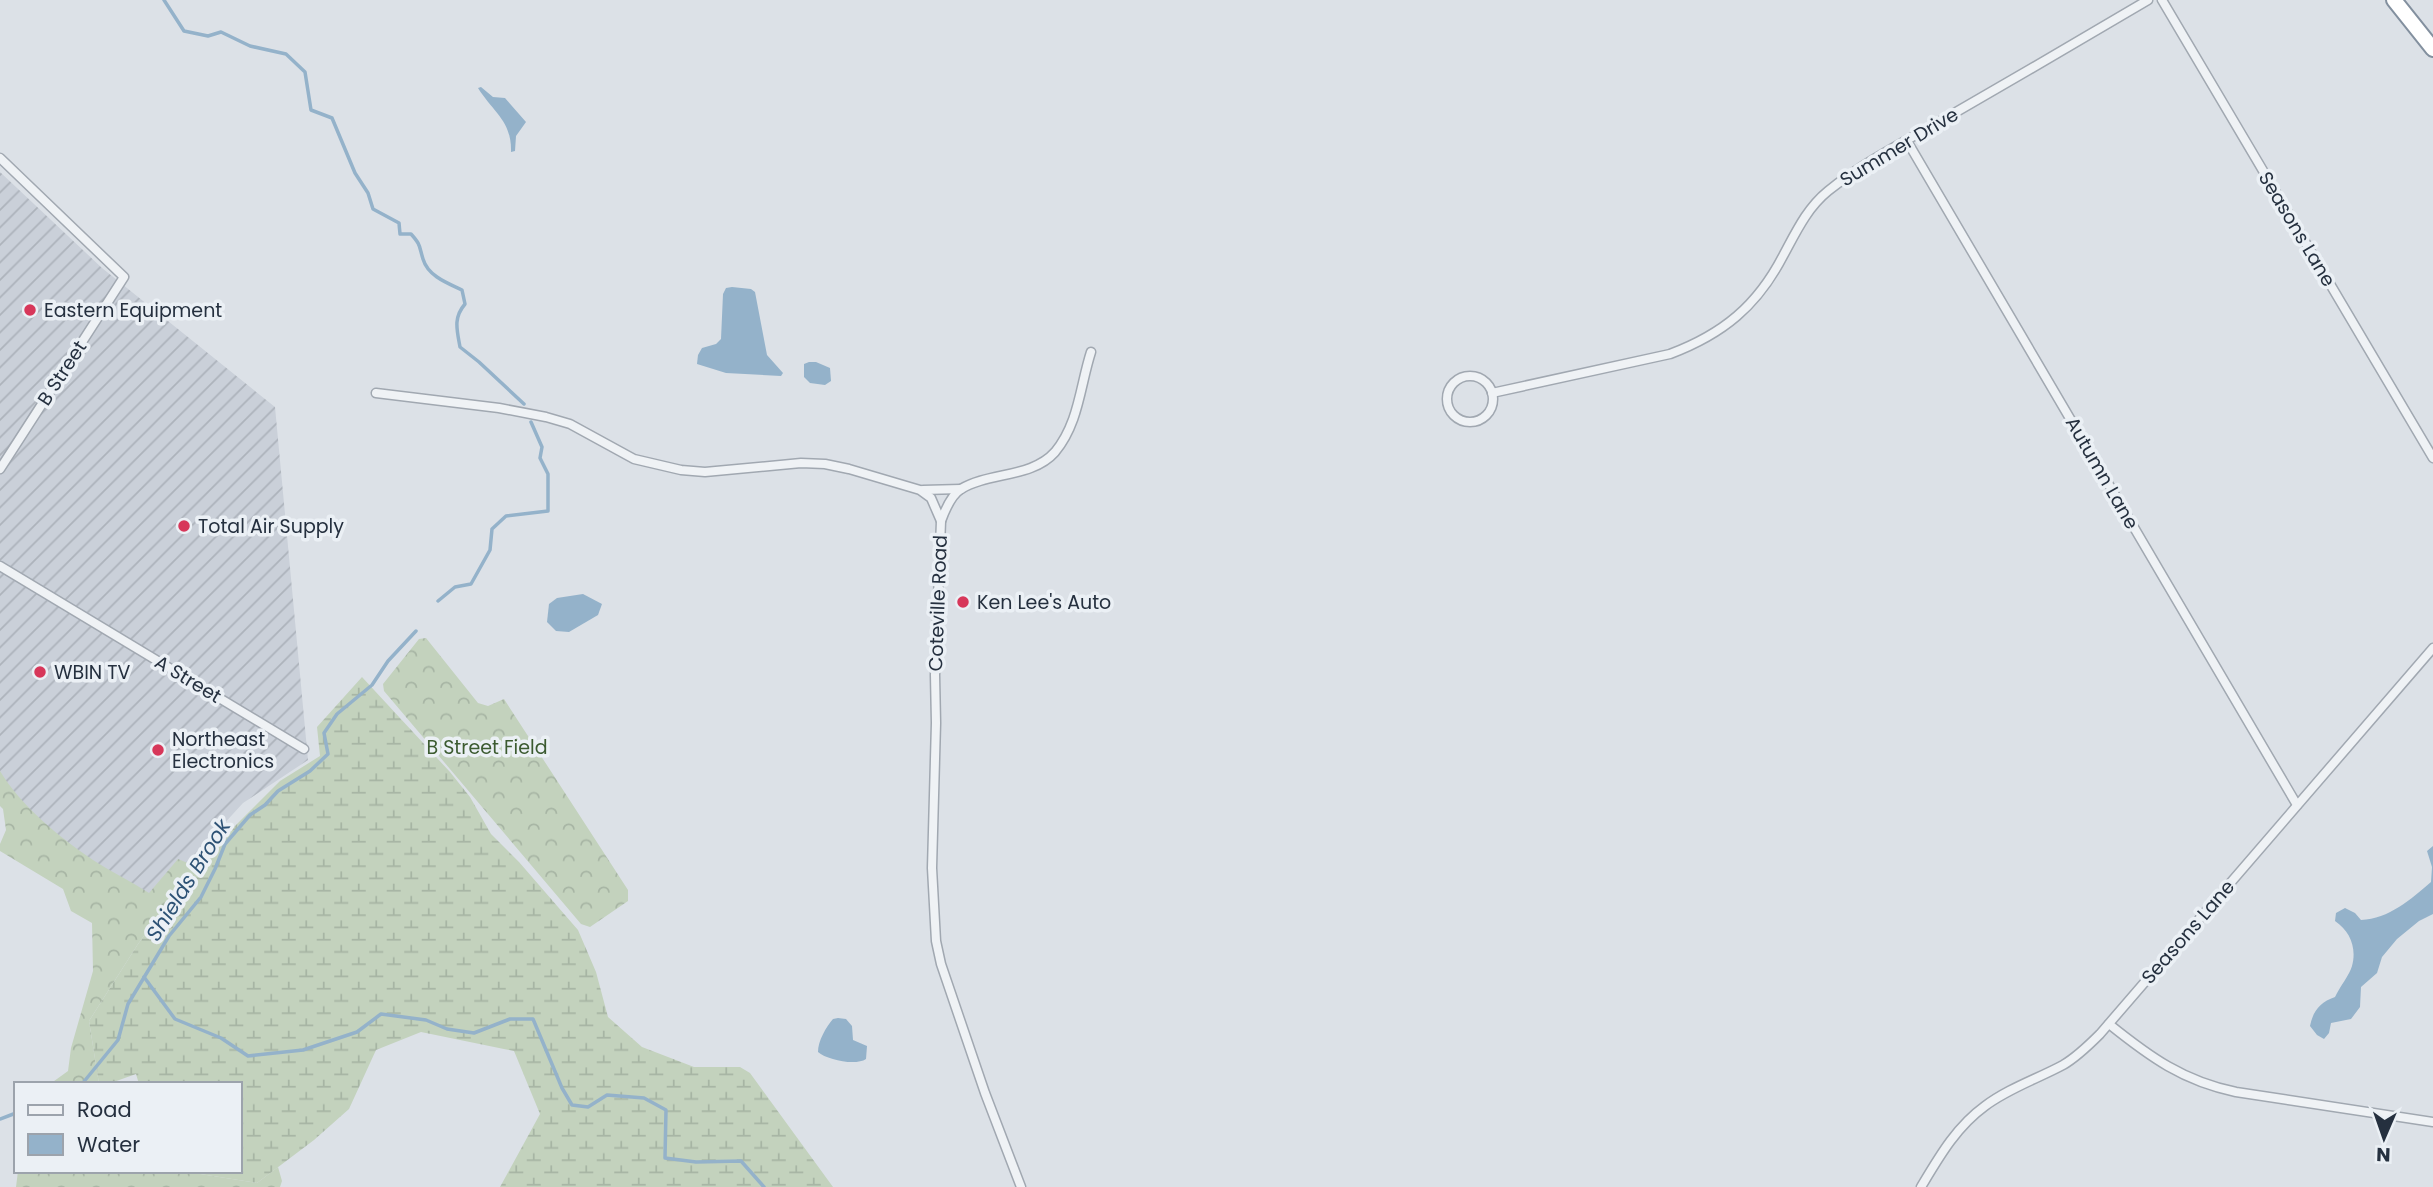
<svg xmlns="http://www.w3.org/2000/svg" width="2433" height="1187" font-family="Poppins,sans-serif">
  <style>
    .industrial { fill: url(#industrial-furrows) }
    .forest { fill: url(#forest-crowns) }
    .wetland { fill: url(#wetland-marsh) }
    .water { fill: #94b2ca }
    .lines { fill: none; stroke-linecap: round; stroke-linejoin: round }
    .stream { stroke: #94b2ca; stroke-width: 3.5 }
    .street-casing { stroke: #a1a8b1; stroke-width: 11 }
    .highway-casing { stroke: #83909f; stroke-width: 18 }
    .street { stroke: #eff2f5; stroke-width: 8 }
    .highway { stroke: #fff; stroke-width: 14 }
    .poi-dot { fill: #d7375a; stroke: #ebf0f5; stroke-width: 2.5 }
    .labels { text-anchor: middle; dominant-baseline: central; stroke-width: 7; stroke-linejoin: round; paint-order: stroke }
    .street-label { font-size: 19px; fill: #25303f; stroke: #ebf0f5 }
    .poi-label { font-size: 19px; fill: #25303f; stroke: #ebf0f5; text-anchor: start }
    .park-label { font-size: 19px; fill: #3c5b31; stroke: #ebf0f5 }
    .water-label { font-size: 21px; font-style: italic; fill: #2d5275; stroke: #ebf0f5 }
  </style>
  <defs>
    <pattern id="industrial-furrows" width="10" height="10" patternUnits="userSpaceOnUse" patternTransform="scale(1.75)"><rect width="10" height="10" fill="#cad0d9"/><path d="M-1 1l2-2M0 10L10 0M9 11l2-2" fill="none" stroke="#adb3bb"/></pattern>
    <pattern id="forest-crowns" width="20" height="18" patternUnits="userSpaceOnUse" patternTransform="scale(1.75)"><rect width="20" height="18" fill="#c3d2bd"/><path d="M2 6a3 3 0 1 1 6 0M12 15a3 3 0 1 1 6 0" fill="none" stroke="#a7b5a4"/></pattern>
    <pattern id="wetland-marsh" width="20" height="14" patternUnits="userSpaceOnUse" patternTransform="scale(1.75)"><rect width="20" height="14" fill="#c3d2bd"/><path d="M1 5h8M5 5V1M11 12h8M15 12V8" fill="none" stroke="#a7b5a4"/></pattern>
  </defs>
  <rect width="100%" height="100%" fill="#dce1e7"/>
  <path class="industrial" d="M0,172L102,268L275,407L308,760L243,803L190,861L141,926L0,780Z"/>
  <g class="forest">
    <path d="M426,638L478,703L488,706L504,699L628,890V901L590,927L581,924L384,691L383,684L419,639Z"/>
    <path d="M0,771C21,806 59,837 93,860C111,872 131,881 149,893L178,859L195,866L138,944L89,1021L99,1084H50L68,1071L71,1048L93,971L92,923L71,911L63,889L0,851V844L6,830L3,809L0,806Z"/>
    <path d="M278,1167L282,1181L280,1187H16L18,1171H181L257,1183Z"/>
  </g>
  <path class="wetland" d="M362,677L450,772L470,797L491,834L519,862L578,930L596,972L608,1017L642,1047L694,1067H740L750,1073L833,1187H500L540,1114L514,1051L421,1032L376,1050L349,1109L314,1140L257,1183L181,1171H240V1084H139L136,1074L108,1084H99L89,1021L138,944L195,866L280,781L320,756L317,727Z"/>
  <g class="water">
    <path d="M481,87L493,97L505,98L526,122L516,136L515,151L511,152C512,121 493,112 478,88Z"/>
    <path d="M732,287L751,289L755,292L767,355L783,373L781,376L726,373L697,364L698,355L702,348L716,344L721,339L723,294L726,288Z"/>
    <path d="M809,362H816L830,368L831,381L825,385L810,383L804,377V364Z"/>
    <path d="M583,594L602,604L598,615L569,632L556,631L547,622L549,604L557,598Z"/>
    <path d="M2433,846V914L2419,921L2397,939L2382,957L2377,973L2361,987L2360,1007L2351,1019L2331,1023L2329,1033L2324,1039L2317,1035L2310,1026C2313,1011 2320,1002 2335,997C2339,988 2350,974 2352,966C2357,948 2350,931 2335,921L2336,913L2345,908L2355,913L2361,920C2389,919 2411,899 2431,882L2432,867L2427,851Z"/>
    <path d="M838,1018L846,1019L852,1026L853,1040L867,1046L866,1059C856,1066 827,1060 818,1052C818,1041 826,1027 833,1019Z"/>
  </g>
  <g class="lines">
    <g class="stream">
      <path d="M164,0L184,31L208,36L221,32L250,46L286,54L305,72L311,110L332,118L355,173L368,193L373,209L399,223L400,234H411C421,245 419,246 423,259C428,276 447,283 462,290L465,304C453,318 457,330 460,347L479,362L524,404"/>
      <path d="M438,601L455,587L471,584L490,550L492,529L506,516L548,511V474L540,458L542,447L531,422"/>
      <path d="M144,977L175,1019L221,1038L248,1056L303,1050L357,1032L381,1014L426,1020L447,1029L474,1033L510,1019H533L562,1088L572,1105L588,1107L607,1095L644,1098L666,1110L665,1158L696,1162L741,1161L764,1187"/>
      <path d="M82,1084L118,1040L128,1004L169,936L201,897L215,869L225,844L250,815L265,805L278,791L310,771L328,754L324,733L337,714L372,685L388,661L416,631"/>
      <path d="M0,1119L16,1113"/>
    </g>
    <g class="street-casing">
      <g id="street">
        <path d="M2162,0L2433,458"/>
        <path d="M1907,141L2297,805"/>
        <path d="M0,158L124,277L0,469"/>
        <circle cx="1470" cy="399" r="23"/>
        <path d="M376,393L499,408L546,417L570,424L634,459L681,470L705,472L801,463L825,464L849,469L920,490L931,498L941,521L935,675L936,723L932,868L936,941L941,964L985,1093L1021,1187"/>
        <path d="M1492,393L1670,354C1723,334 1757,306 1783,256C1796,232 1807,208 1828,191C1865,161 1910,139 1951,115C2017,77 2082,39 2148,0"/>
        <path d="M923,490L961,489"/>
        <path d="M941,521C945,510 951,495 961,489C989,472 1032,478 1055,452C1079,423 1080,386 1091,352"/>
        <path d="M0,566L304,749"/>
        <path d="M2109,1024C2150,1057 2183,1081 2236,1092L2433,1122"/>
        <path d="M1921,1187C1939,1157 1956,1127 1985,1106C2009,1088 2037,1079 2063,1065C2077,1057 2089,1045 2100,1034L2433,648"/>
      </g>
    </g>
    <g class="highway-casing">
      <path id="highway" d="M2394,0L2433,49"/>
    </g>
    <use href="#street" class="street"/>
    <use href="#highway" class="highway"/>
  </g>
  <g class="poi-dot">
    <circle cx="30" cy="310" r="7"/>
    <circle cx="184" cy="526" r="7"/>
    <circle cx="963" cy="602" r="7"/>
    <circle cx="40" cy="672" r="7"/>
    <circle cx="158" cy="750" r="7"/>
  </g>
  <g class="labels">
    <g class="street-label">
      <text transform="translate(1899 147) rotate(-31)">Summer Drive</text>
      <text transform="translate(2297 229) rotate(59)">Seasons Lane</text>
      <text transform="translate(62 373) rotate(-57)">B Street</text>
      <text transform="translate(2102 473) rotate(60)">Autumn Lane</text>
      <text transform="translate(938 603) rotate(-88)">Coteville Road</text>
      <text transform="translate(188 679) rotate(31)">A Street</text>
      <text transform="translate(2188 932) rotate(-49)">Seasons Lane</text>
    </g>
    <g class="poi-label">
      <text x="44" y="310">Eastern Equipment</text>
      <text x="198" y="526">Total Air Supply</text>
      <text x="977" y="602">Ken Lee's Auto</text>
      <text x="54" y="672">WBIN TV</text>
      <text x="172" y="739">Northeast<tspan x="172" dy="22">Electronics</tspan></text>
    </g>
    <g class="park-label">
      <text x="487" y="747">B Street Field</text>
    </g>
    <g class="water-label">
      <text transform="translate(188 880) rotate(-58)">Shields Brook</text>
    </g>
  </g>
  <rect x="14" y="1082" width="228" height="91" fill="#ebf0f5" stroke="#9ca3ac" stroke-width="2"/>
  <rect x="28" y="1105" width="35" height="10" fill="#eff2f5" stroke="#9ca3ac" stroke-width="2"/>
  <text x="77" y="1117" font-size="21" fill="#25303f">Road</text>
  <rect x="28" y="1134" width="35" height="21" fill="#94b2ca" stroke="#9ca3ac" stroke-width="2"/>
  <text x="77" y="1152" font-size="21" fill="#25303f">Water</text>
  <g transform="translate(2384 1138) rotate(182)" stroke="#ebf0f5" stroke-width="5" paint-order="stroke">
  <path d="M0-5L12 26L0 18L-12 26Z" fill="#25303f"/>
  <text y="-10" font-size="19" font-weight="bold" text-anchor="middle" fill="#25303f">N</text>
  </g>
</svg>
